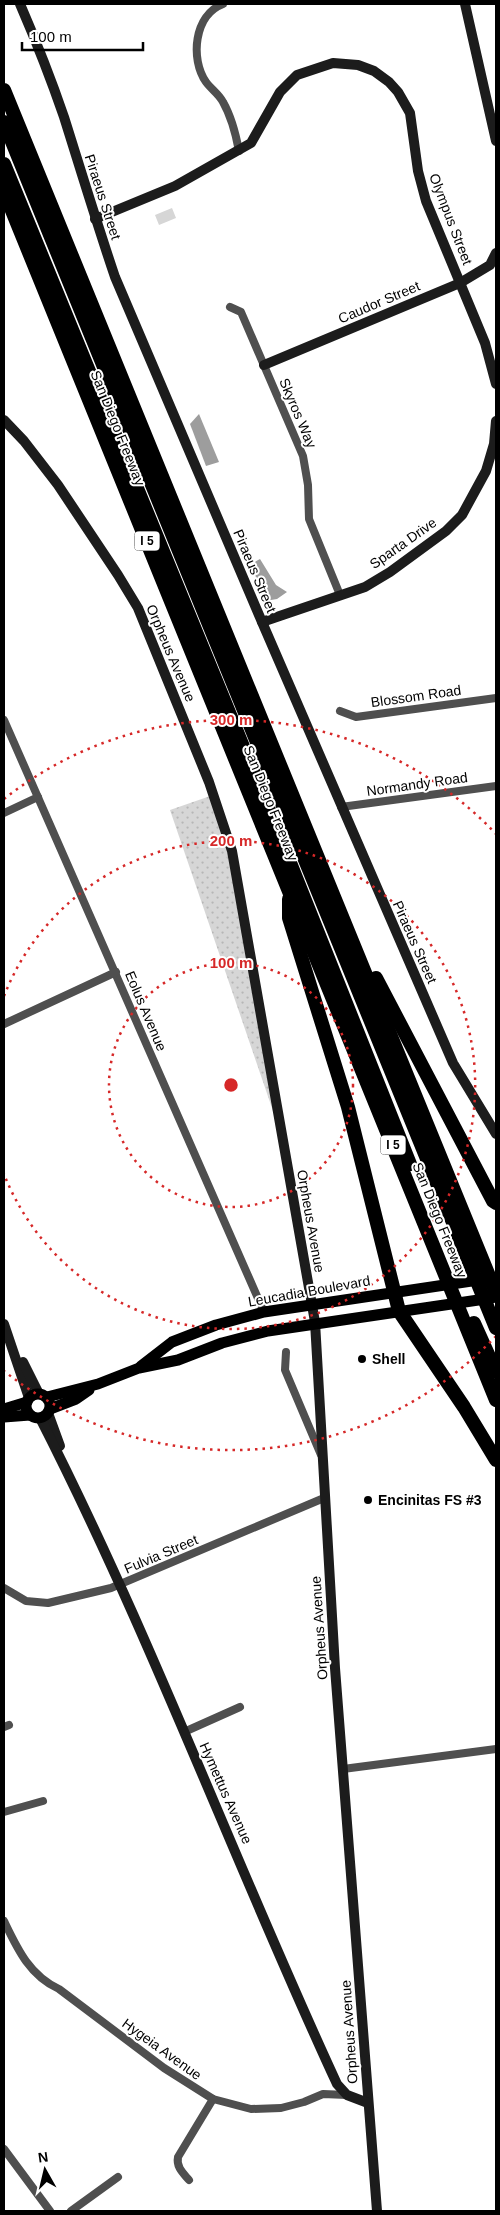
<svg xmlns="http://www.w3.org/2000/svg" width="500" height="2215" font-family="Helvetica,sans-serif">
  <style>
    .grass { fill: url(#grass-dots) }
    .garden { fill: #d6d6d6 }
    .water { fill: #9d9d9d }
    .lines { fill: none; stroke-linecap: round; stroke-linejoin: round }
    .street { stroke: #4f4f4f; stroke-width: 8 }
    .secondary { stroke: #1c1c1c; stroke-width: 10 }
    .primary { stroke: #000; stroke-width: 11 }
    .highway { stroke: #000; stroke-width: 14 }
    .ring { fill: none; stroke: #d62828; stroke-width: 2.5; stroke-dasharray: 2.5 5 }
    .poi-dot { fill: #000; stroke: #fff; stroke-width: 2 }
    .labels { text-anchor: middle; dominant-baseline: central; stroke-width: 4; stroke-linejoin: round; paint-order: stroke }
    .shield { fill: #fff; stroke: #4c4c4c; stroke-width: 1 }
    .shield-label { font-size: 12px; font-weight: bold; fill: #000 }
    .street-label { font-size: 14px; fill: #000; stroke: #fff }
    .poi-label { font-size: 14px; font-weight: bold; fill: #000; stroke: #fff; text-anchor: start }
    .centre { fill: #d62828; stroke: #fff; stroke-width: 2.5 }
    .ring-label { font-size: 15px; text-anchor: middle; font-weight: bold; fill: #d62828; stroke: #fff; stroke-width: 4; stroke-linejoin: round; paint-order: stroke }
  </style>
  <defs>
    <pattern id="grass-dots" width="8" height="8" patternUnits="userSpaceOnUse" patternTransform="scale(1.25)"><rect width="8" height="8" fill="#d6d6d6"/><path d="M2 2h.1M6 6h.1" fill="none" stroke="#b6b6b6" stroke-width="1.8" stroke-linecap="round"/></pattern>
  </defs>
  <rect width="100%" height="100%" fill="#fff"/>
  <path class="grass" d="M216,794L221,807L285,1146L170,810Z"/>
  <path class="garden" d="M172,208L176,218L159,225L155,215Z"/>
  <g class="water">
    <path d="M199,414L219,462L206,466L190,424Z"/>
    <path d="M260,559L276,585L287,592L277,599L265,601L251,564Z"/>
  </g>
  <g class="lines">
    <g class="street">
      <path d="M223,4C194,15 190,59 206,82C211,89 219,94 223,102C231,116 236,135 239,151"/>
      <path d="M230,307L241,312L303,456L308,485L309,519L340,595"/>
      <path d="M340,711L356,717L496,698"/>
      <path d="M4,720L264,1312"/>
      <path d="M341,807L496,786"/>
      <path d="M4,813L38,797"/>
      <path d="M4,1024L116,972"/>
      <path d="M286,1352L285,1370L321,1455"/>
      <path d="M4,1588L26,1601L48,1603L111,1588L324,1498"/>
      <path d="M4,1727L9,1725"/>
      <path d="M184,1732L240,1707"/>
      <path d="M343,1769L496,1749"/>
      <path d="M4,1812L43,1801"/>
      <path d="M4,1921C17,1948 29,1975 59,1989L164,2068L213,2099L251,2109L281,2108L304,2102L323,2094L347,2095"/>
      <path d="M4,2149L50,2211"/>
      <path d="M189,2180C183,2173 176,2167 178,2157L213,2099"/>
      <path d="M71,2211L118,2177"/>
    </g>
    <g class="secondary">
      <path d="M20,4C36,41 51,79 64,117C81,171 97,224 115,277L262,622L453,1063L496,1134"/>
      <path d="M465,4L496,141"/>
      <path d="M95,219L175,186L251,143L280,92L297,75L333,63L358,65L374,71L389,82L398,92L410,113L418,171L426,201L485,343L496,384"/>
      <path d="M264,365L460,283L490,265L496,253"/>
      <path d="M4,420L24,441L58,485L118,575L138,608L209,782L232,851L315,1322L335,1668L377,2211"/>
      <path d="M262,622L365,587L390,572L446,531L462,515L486,471L494,444L496,421"/>
      <path d="M4,1324L29,1398"/>
      <path d="M23,1362L39,1394"/>
      <path d="M48,1413L60,1446"/>
      <path d="M40,1418C151,1635 235,1864 337,2084L347,2095L368,2103"/>
    </g>
    <g class="primary">
      <path d="M141,1366L172,1342L216,1325L264,1312L485,1279"/>
      <circle cx="38" cy="1406" r="12"/>
      <path d="M47,1397L98,1384L139,1368L178,1360L222,1343L268,1331L492,1298"/>
      <path d="M4,1409L27,1402"/>
      <path d="M50,1409L76,1399L89,1390"/>
      <path d="M4,1417L30,1415"/>
    </g>
    <g class="highway">
      <path d="M4,90L496,1293"/>
      <path d="M4,122L496,1328"/>
      <path d="M4,164L269,810L410,1164"/>
      <path d="M4,191L496,1400"/>
      <path d="M289,899V918L348,1107L399,1311L464,1407L496,1460"/>
      <path d="M376,978L493,1201L496,1203"/>
      <path d="M474,1323L496,1372"/>
    </g>
  </g>
  <g class="ring">
    <circle cx="231" cy="1085" r="122"/>
    <path d="M4 996A244 244 0 1 1 4 1174"/>
    <path d="M496 1336A365 365 0 0 1 4 1371M4 799A365 365 0 0 1 496 834"/>
  </g>
  <g class="poi-dot">
    <circle cx="362" cy="1359" r="5"/>
    <circle cx="368" cy="1500" r="5"/>
  </g>
  <g class="labels">
    <g class="shield">
      <rect x="134.5" y="531.5" width="25" height="19" rx="4"/>
      <rect x="380.5" y="1135.5" width="25" height="19" rx="4"/>
    </g>
    <g class="shield-label">
      <text x="147" y="541">I 5</text>
      <text x="393" y="1145">I 5</text>
    </g>
    <g class="street-label">
      <text transform="translate(103 197) rotate(72)">Piraeus Street</text>
      <text transform="translate(451 219) rotate(69)">Olympus Street</text>
      <text transform="translate(379 302) rotate(-23)">Caudor Street</text>
      <text transform="translate(298 413) rotate(67)">Skyros Way</text>
      <text transform="translate(118 428) rotate(68)">San Diego Freeway</text>
      <text transform="translate(403 543) rotate(-35)">Sparta Drive</text>
      <text transform="translate(255 571) rotate(67)">Piraeus Street</text>
      <text transform="translate(171 653) rotate(67)">Orpheus Avenue</text>
      <text transform="translate(416 696) rotate(-8)">Blossom Road</text>
      <text transform="translate(417 784) rotate(-8)">Normandy Road</text>
      <text transform="translate(271 803) rotate(68)">San Diego Freeway</text>
      <text transform="translate(415 942) rotate(66)">Piraeus Street</text>
      <text transform="translate(146 1011) rotate(67)">Eolus Avenue</text>
      <text transform="translate(440 1220) rotate(68)">San Diego Freeway</text>
      <text transform="translate(311 1221) rotate(80)">Orpheus Avenue</text>
      <text transform="translate(309 1291) rotate(-10)">Leucadia Boulevard</text>
      <text transform="translate(161 1554) rotate(-23)">Fulvia Street</text>
      <text transform="translate(319 1628) rotate(-94)">Orpheus Avenue</text>
      <text transform="translate(226 1793) rotate(66)">Hymettus Avenue</text>
      <text transform="translate(349 2032) rotate(-94)">Orpheus Avenue</text>
      <text transform="translate(162 2049) rotate(36)">Hygeia Avenue</text>
    </g>
    <g class="poi-label">
      <text x="372" y="1359">Shell</text>
      <text x="378" y="1500">Encinitas FS #3</text>
    </g>
  </g>
  <circle cx="231" cy="1085" r="8" class="centre"/>
  <g class="ring-label">
    <text x="231" y="725">300 m</text>
    <text x="231" y="846">200 m</text>
    <text x="231" y="968">100 m</text>
  </g>
  <rect width="500" height="2215" fill="none" stroke="#000000" stroke-width="10"/>
  <g transform="translate(45 2170) rotate(352)" stroke="#ffffff" stroke-width="4" paint-order="stroke">
  <path d="M0-4L9 19L0 12L-9 19Z" fill="#000000"/>
  <text y="-8" font-size="14" font-weight="bold" text-anchor="middle" fill="#000000">N</text>
  </g>
  <path d="M22 42v8h121v-8" fill="none" stroke="#000000" stroke-width="2.5"/>
  <text x="30" y="42" font-size="15" fill="#000000" stroke="#ffffff" stroke-width="4" paint-order="stroke">100 m</text>
</svg>
